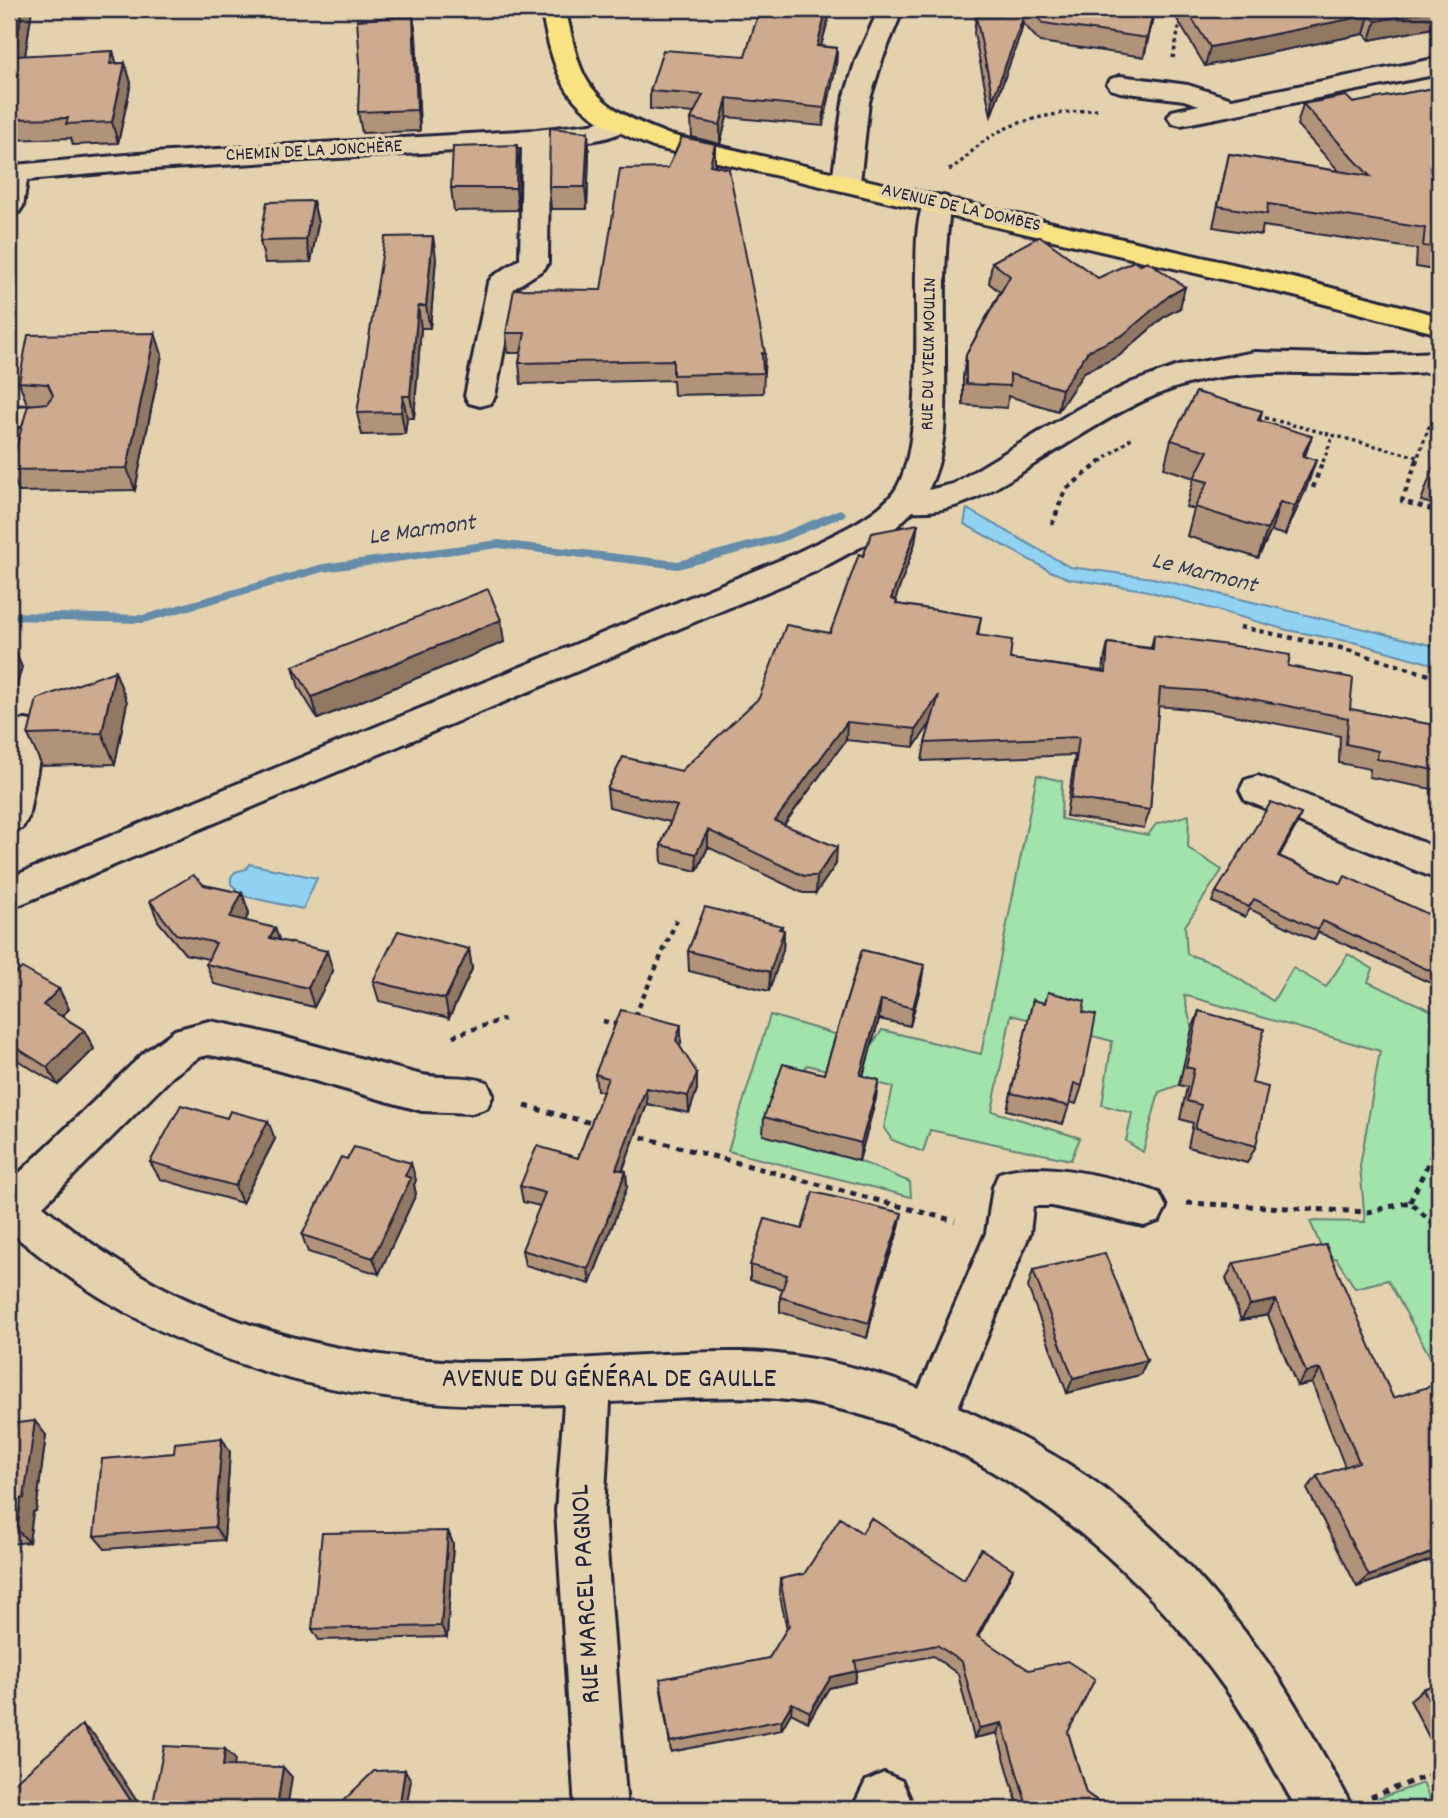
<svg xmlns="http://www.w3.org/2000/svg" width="1448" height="1818" font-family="Dekko,sans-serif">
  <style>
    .green { fill: #a2e2ab; stroke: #628273; stroke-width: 2 }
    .water { fill: #91d2f2; stroke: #658ca9; stroke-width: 2 }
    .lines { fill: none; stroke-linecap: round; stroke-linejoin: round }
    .stream { fill: #658ca9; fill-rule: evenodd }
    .minor-casing { stroke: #22223b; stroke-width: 6 }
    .major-casing { stroke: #22223b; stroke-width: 6 }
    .path-far2 { stroke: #22223b; stroke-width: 3.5; stroke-dasharray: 3.5 3.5; stroke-linecap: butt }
    .path-far1 { stroke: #22223b; stroke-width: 4.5; stroke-dasharray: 5 5; stroke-linecap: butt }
    .path { stroke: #22223b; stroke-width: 5; stroke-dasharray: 6 6; stroke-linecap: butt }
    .minor { fill: #e4d2af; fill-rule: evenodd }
    .major { fill: #f8e281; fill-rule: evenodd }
    .wall { fill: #b1937a; stroke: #22223b; stroke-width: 2 }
    .shaded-wall { fill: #907863; stroke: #22223b; stroke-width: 2 }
    .building { fill: #ceab8e; stroke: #22223b; stroke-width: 2 }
    .labels { text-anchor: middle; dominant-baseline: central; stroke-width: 7; stroke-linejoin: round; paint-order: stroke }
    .far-street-label { font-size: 19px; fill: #22223b; stroke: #e4d2af }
    .water-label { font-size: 24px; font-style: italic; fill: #333c56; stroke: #e4d2af }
    .near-street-label { font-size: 28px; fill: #22223b; stroke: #e4d2af }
  </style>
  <rect width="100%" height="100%" fill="#e4d2af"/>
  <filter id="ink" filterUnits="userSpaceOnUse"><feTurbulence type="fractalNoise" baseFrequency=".0143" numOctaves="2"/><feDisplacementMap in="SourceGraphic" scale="14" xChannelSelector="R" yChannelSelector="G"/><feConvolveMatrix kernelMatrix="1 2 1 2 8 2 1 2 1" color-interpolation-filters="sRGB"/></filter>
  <g filter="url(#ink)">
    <g class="green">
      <path d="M1037,775L1062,781L1061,819L1148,835L1156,824L1189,815L1188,848L1222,870L1185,926L1187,954L1216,964L1273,1001L1293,968L1326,987L1348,954L1373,969L1368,982L1439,1014V1373L1388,1280L1355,1288L1336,1258L1326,1259L1310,1221L1365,1222L1360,1166L1380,1051L1184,995L1192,1029L1179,1085L1159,1092L1143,1152L1126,1141L1132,1113L1102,1105L1112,1041L1011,1015L992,1111L1080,1138L1071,1160L930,1130L923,1152L892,1140L884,1128L893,1087L807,1065L795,1085L859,1161L910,1182L911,1197L728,1151L770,1015L872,1045L882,1030L981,1054Z"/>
      <path d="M1423,1783L1434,1809H1379L1374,1800Z"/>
    </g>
    <g class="water">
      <path d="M967,509L1070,567L1153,578L1439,647V666L1357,643L1287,630L1144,590L1070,579L1050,571L964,524Z"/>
      <path d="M249,864L317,878L303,909L234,894L236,889L231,884V877L235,872L246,869Z"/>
    </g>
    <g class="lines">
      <path class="stream" d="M840,509L846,513L844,516L784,541L678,569L498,548L323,572L143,623L9,620V612L143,615L323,564L498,540L678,561L776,535Z"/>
      <g class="minor-casing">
        <g id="minor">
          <path d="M879,9H903L882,60L869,102L860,182L856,188L846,190L836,188L832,182L843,102L856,60Z"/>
          <path d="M1439,58V74L1181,125L1172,123L1168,117L1172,111L1199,105L1184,100L1120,92L1111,89L1107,84L1111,79L1120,76L1188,85L1232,99Z"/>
          <path d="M618,115L627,117L631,123C618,143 572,142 549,145L548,263L544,269L516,287L495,396L491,403L480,406L469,403L465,396L488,283L492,277L520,259L522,147L137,170L27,180L23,206L19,212L9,214V166L15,165L137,154L536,130L591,124Z"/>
          <path d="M937,195L947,197L951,203C943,255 945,306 945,359C945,403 949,450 928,490L953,484L1081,407L1133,382L1178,366L1255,352L1368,355L1439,352V371C1415,373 1389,375 1365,374C1308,374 1251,368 1195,382C1141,395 1091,429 1044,458C1003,483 964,514 913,511L894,529L814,572L9,909V878L790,556C821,540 874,520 894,492C923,453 915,322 916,270C917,249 915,216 927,197Z"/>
          <path d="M44,406L55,409L59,416L55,423L9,427V407Z"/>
          <path d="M26,720L39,723L44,733L28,818L22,828L9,832V721Z"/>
          <path d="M1258,776L1439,849V880L1245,800L1240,790L1245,780Z"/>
          <path d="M209,1021C280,1033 348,1056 418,1074C441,1080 464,1074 487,1082L493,1095L487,1108L472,1113L422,1111L244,1061L209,1055L199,1057L173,1076L43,1206C90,1245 143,1281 199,1305C295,1347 407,1365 510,1362C588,1360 666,1351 743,1352C799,1353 868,1368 919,1389L986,1233L993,1187L999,1173C1039,1159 1119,1178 1159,1193L1166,1207L1159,1221L1144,1226L1052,1206H1033L1030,1233L958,1407C1002,1427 1048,1450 1088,1477C1155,1523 1218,1594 1265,1659C1295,1700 1318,1747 1344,1791L1352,1809H1297C1275,1772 1255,1731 1230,1695C1136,1560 990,1440 826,1406C755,1391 682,1399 610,1402L604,1511L627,1809H575L556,1511L564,1404C353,1413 173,1369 9,1231V1183L145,1052L175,1030Z"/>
          <path d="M884,1773L902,1781L910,1799L906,1809H852L866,1781Z"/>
        </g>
      </g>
      <g class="major-casing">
        <path id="major" d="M541,9H565C571,29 574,54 583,73C599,108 637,122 670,135L1297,279L1439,316V334L1294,296L653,147C571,113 558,95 541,9Z"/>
      </g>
      <g class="path-far2">
        <path d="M1173,58L1182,12L1179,9"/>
        <path d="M949,170C964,162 973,148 987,139C1018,117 1062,113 1098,109"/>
        <path d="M1258,416L1418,457"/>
        <path d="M1101,462L1134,436"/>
        <path d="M1323,462L1333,435"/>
        <path d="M1416,462L1429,427L1439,430"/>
      </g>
      <g class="path-far1">
        <path d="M1417,460L1402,501L1432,510"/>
        <path d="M1313,488L1323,460"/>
        <path d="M1052,525L1065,490L1103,460"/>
        <path d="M1240,627L1341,648L1439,678"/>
        <path d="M635,1016L678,917"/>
        <path d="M603,1021L619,1025"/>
        <path d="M453,1036L504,1019"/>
      </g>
      <g class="path">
        <path d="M525,1106L595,1124"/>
        <path d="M630,1134L955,1221"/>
        <path d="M1410,1202L1439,1140"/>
        <path d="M1187,1203L1368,1212L1410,1202L1439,1229"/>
        <path d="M1371,1797L1432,1774L1439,1790"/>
      </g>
      <use href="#minor" class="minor"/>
      <use href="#major" class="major"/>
    </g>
    <g class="wall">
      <path d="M9,9H32L25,56L113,51L116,63H125L131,83L118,143L73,145L71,138L9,140Z"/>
      <path d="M760,9H831L821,46L837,48L836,66L823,126L727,117L720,144L692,137L691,119L694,113L650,109V91L745,56Z"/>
      <path d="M1010,9H1155L1144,57L1040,42L1023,23L1021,32L991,116L974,33L976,16L1016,15Z"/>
      <path d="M1171,9H1439V27L1370,40L1364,34L1205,66Z"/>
      <path d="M413,16L416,36L420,131L362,133L358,112Z"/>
      <path d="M1439,87V271L1416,267L1417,249L1263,226L1261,235L1213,227L1229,154L1339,171L1297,125L1303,104L1353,103Z"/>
      <path d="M588,132L589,154L587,209H551L549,187Z"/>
      <path d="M715,144V166L765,353L763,393L674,395L673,380L521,384L519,363L521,353H508L506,333L601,290L668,168Z"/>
      <path d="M519,167L518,210L454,211L451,188Z"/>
      <path d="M313,201L318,223L311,262L265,263L260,241Z"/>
      <path d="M436,258L430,328H421L414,418H407L405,434L362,435L357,413Z"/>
      <path d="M992,262L1098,278L1180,308L1165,316L1119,356L1084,372L1058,411L1008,396L1007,408L963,405V377L966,355L1000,292L989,283Z"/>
      <path d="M155,333L162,355L135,490L19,492L10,470L35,405L27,404L19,382Z"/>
      <path d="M1262,411L1260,421L1305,457L1316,460L1306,489L1285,535L1271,531L1258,558L1187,536L1194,509L1186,507L1194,478L1164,468L1171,440Z"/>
      <path d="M1439,452V506L1421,501Z"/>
      <path d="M915,543L895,600L897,601V604L981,617L978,635L1010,659L1103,671L1104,661L1108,643L1151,648L1154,635L1288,666L1350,709L1439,726V786L1437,790L1369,777L1370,769L1339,763L1340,736L1212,711L1158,706L1150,810L1144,828L1066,816L1075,755L922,761L925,743L931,722L914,747L846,740L784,825L836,864L816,893H803L708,847L697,871L662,863L661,845L670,822L609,807L607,789L681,771L830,633L863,556Z"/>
      <path d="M504,642L318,719L299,688L293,666Z"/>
      <path d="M115,671L127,702L115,764L42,766L28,735Z"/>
      <path d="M1297,824L1279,856L1341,884L1439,919V987L1318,932L1314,940L1250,909L1245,917L1212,902L1216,892Z"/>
      <path d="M204,885L242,893L249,913L245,921L275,928L279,940L333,971L314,1007L214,984L206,964L208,959L185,954L158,921L150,901Z"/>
      <path d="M781,930H784L783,950L769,991L689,971L688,951Z"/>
      <path d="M469,949L472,969L449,1018L379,1001L373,981Z"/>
      <path d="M862,950L924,965L921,984L910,1026L879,1019L863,1076L876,1098L859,1161L763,1135L764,1117L824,1074Z"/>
      <path d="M9,980L59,989L69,1009L62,1016L84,1030L94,1049L58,1085L9,1055Z"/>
      <path d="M1033,1000L1082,1086L1076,1104L1070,1102L1063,1124L1007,1110Z"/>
      <path d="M1199,1011L1252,1083L1256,1146L1247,1163L1188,1147L1193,1123L1180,1119L1187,1087L1179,1085L1192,1029Z"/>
      <path d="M681,1042L680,1046L697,1089L689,1113L647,1104L623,1170L626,1171L627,1187L590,1284L525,1265L522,1250L540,1206L523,1202L520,1186L578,1158L603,1092L597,1090L595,1074Z"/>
      <path d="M275,1139L242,1203L160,1179L150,1162Z"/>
      <path d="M347,1159L416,1180L414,1185L416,1194L379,1274L308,1252L302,1235Z"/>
      <path d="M899,1228L878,1291L867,1338L780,1312V1297L783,1289L750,1280V1265L802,1229Z"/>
      <path d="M1234,1263L1393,1398L1439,1440V1557L1357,1587L1307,1489L1317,1476L1345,1467L1312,1383L1297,1386L1268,1315L1241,1320L1226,1278Z"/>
      <path d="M1033,1270L1147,1360L1140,1375L1067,1393L1028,1287Z"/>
      <path d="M9,1424L46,1435L36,1511L33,1512L29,1542L9,1544Z"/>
      <path d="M222,1438L230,1452L224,1540L105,1549L94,1536L174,1453Z"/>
      <path d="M448,1531L453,1544L447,1637L319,1640L312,1629Z"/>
      <path d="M862,1533L964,1580L1013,1569L1007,1582L978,1637L1068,1732L1086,1793L1109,1809H1019L997,1733L974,1738L958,1674L933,1656L857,1671L855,1682L829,1688L808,1722L791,1713L781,1730L671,1752L661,1690L769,1658L787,1629L779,1592L780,1579L804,1574Z"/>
      <path d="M1439,1683V1757L1410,1700L1423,1689Z"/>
    </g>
    <g class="shaded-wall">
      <path d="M22,9H32L22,76L15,56Z"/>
      <path d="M827,9H831L816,64L817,46Z"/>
      <path d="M1154,9H1155L1144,57L1147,38Z"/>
      <path d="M1439,9V27L1370,40L1376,21Z"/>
      <path d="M1024,15L1021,32L991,116L993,99Z"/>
      <path d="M1369,15L1364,34L1205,66L1210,47Z"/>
      <path d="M413,16L416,36L420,131L417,110Z"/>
      <path d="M837,48L836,66L823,126L824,108Z"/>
      <path d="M113,51L119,72L110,64Z"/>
      <path d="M125,63L131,83L118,143L112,122Z"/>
      <path d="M727,98V117L720,144V125Z"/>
      <path d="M588,132L589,154L587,209L585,187Z"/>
      <path d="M715,144V164L710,185V165Z"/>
      <path d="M517,145L519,167L518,210L516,188Z"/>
      <path d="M313,201L318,223L311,262L306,240Z"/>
      <path d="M433,236L436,258L430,328L426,306Z"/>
      <path d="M1185,287L1180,308L1165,316L1119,356L1084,372L1058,411L1062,389L1088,351L1170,295Z"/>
      <path d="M418,306L421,328L414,418L410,396Z"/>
      <path d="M155,333L162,355L135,490L127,468Z"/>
      <path d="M403,396L407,418L405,434L401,412Z"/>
      <path d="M1312,436L1302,465V456Z"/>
      <path d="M1316,460L1306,489L1285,535L1295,506Z"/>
      <path d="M1280,502L1271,531L1258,558L1267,530Z"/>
      <path d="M918,524L915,543L889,618L891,599Z"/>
      <path d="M501,620L504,642L318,719L312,697Z"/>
      <path d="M9,637L22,667L11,706L9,702Z"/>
      <path d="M115,671L127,702L115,764L102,733Z"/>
      <path d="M939,695L937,714L914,747L916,729Z"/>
      <path d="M847,722L846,740L774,838L775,821Z"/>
      <path d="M1301,814L1297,824L1274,866L1278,856Z"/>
      <path d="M708,830V847L697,871L696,854Z"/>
      <path d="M837,847L836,864L816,893L817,876Z"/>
      <path d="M242,893L249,913L237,937L230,917Z"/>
      <path d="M782,926L781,938L784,930L783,950L769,991L770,972L779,929Z"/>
      <path d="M275,928L282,948L270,938Z"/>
      <path d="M469,949L472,969L449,1018L445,999Z"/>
      <path d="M327,951L333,971L314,1007L308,988Z"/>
      <path d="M924,965L921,984L910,1026L913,1008Z"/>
      <path d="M59,989L69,1009L54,1024L43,1005Z"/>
      <path d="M881,1000L879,1019L858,1093L860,1075Z"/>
      <path d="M681,1025V1042L676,1057V1040Z"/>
      <path d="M84,1030L94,1049L58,1085L47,1067Z"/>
      <path d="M697,1073V1089L689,1113L688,1096Z"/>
      <path d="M879,1080L876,1098L859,1161L861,1143Z"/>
      <path d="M646,1088L647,1104L617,1184L616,1169Z"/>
      <path d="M268,1121L275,1139L242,1203L235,1186Z"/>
      <path d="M411,1163L416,1180L414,1185L416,1194L379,1274L373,1258L405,1176Z"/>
      <path d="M626,1171L627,1187L590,1284L588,1269Z"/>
      <path d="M902,1213L899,1228L878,1291L867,1338L881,1276Z"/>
      <path d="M1276,1300L1268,1315L1241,1320L1250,1305Z"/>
      <path d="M1147,1360L1140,1375L1067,1393L1073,1378Z"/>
      <path d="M1321,1369L1312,1383L1297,1386L1306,1372Z"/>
      <path d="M35,1421L46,1435L36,1511L33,1512L29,1542L17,1530L21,1499Z"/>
      <path d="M1439,1431V1440L1422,1446L1434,1432Z"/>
      <path d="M222,1438L230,1452L224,1540L215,1527Z"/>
      <path d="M448,1531L453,1544L447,1637L441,1626Z"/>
      <path d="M1439,1550V1557L1357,1587L1369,1576Z"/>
      <path d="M1013,1569L1007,1582L972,1648L977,1636Z"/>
      <path d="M857,1671L855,1682L829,1688L808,1722L810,1712L831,1677Z"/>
      <path d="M792,1703L791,1713L781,1730L782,1720Z"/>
      <path d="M1002,1723L997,1733L974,1738L979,1728Z"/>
      <path d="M82,1725L94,1735L142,1809H136Z"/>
      <path d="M225,1749L235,1759L233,1775L223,1766Z"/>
      <path d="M283,1767L292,1777L287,1809L278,1800Z"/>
      <path d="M405,1770L411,1780L406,1809H399Z"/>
    </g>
    <g class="building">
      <path d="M9,9H22L15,56L113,51L110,64L125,63L112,122L66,124L68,118L9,119Z"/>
      <path d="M760,9H827L817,46L837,48L824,108L727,98L720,125L691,119L703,95L650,91L663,50L745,56Z"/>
      <path d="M1030,9H1154L1147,38L1043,23Z"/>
      <path d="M1186,9H1439L1376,21L1369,15L1210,47Z"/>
      <path d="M1024,15L993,99L976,16Z"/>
      <path d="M413,16L417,110L358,112L360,63L357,20Z"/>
      <path d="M1439,87V248L1423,246L1425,228L1268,204L1267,214L1218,206L1229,154L1370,176L1303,104L1346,96L1353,103Z"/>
      <path d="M550,128L588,132L585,187H549Z"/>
      <path d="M682,137L715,144L710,165L729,169L765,353H762L763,373L673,375V360L519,363L525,333H506L514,289L601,290L620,169L668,168Z"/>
      <path d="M517,145L516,188H451L453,147Z"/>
      <path d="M313,201L306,240L260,241L267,202Z"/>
      <path d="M433,236L426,306H418L410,396H403L401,412L357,413L385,237Z"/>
      <path d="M1040,236L1098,278L1134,261L1139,265L1147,261L1185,287L1170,295L1123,335L1088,351L1062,389L1010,374V386L966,384V355L1010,276L992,262Z"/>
      <path d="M155,333L127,468L10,470L28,405L47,403L53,395L48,384L19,382L28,335Z"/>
      <path d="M1196,392L1262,411L1258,420L1312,436L1302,456L1316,460L1295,506L1280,502L1267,530L1195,507L1208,482L1194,478L1208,451L1171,440Z"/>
      <path d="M1439,453V474L1432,472Z"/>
      <path d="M918,524L891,599L897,601L896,604L981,617L977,635L1012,640L1010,659L1106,672L1108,643L1153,649L1154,635L1249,648L1290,655L1288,666L1353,678L1350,709L1439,726V771L1377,759L1378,751L1346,744L1348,718L1218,692L1160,688L1150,810L1071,798L1079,737L925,743L939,695L916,729L847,722L775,821L837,847L817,876H804L708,830L696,854L661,845L677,806L607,789L623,757L681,771L759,698L786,625L830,633L859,554L863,556L872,533Z"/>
      <path d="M488,589L501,620L312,697L293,666Z"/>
      <path d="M115,671L102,733L28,735L37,699Z"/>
      <path d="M1271,802L1301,814L1278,856L1341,884L1345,876L1439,919V975L1323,921L1318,930L1254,899L1249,907L1216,892Z"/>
      <path d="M193,875L204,885L242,893L230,917L275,928L270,938L327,951L308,988L206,964L216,943L176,934L150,901Z"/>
      <path d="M705,907L782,926L779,929L784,930L770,972L688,951Z"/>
      <path d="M398,931L469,949L445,999L373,981Z"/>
      <path d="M862,950L924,965L913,1008L881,1000L860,1075L879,1080L861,1143L764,1117L783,1064L824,1074Z"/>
      <path d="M22,968L59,989L43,1005L84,1030L47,1067L9,1043V980Z"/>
      <path d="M1048,992L1085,1001L1083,1012L1096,1015L1082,1086L1074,1083L1069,1106L1011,1093L1033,1000L1045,1003Z"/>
      <path d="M621,1010L681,1025L676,1040L697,1073L688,1096L646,1088L616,1169L626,1171L588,1269L522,1250L545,1193L520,1186L537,1146L578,1158L608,1078L595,1074Z"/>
      <path d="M1199,1011L1264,1029L1252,1083L1268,1087L1256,1146L1195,1129L1201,1105L1187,1101L1194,1069L1186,1067Z"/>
      <path d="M181,1105L227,1118L230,1111L268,1121L235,1186L150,1162Z"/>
      <path d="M354,1147L411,1163L405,1176L411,1178L373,1258L302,1235L341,1157L347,1159Z"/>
      <path d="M813,1192L902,1213L881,1276L869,1323L780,1297L787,1275L750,1265L765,1219L802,1229Z"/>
      <path d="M1326,1245L1393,1398L1431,1386L1439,1401V1431L1434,1432L1439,1441V1550L1369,1576L1317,1476L1359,1462L1321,1369L1306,1372L1276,1300L1250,1305L1234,1263Z"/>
      <path d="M1105,1253L1147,1360L1073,1378L1033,1270Z"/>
      <path d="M35,1421L24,1498L21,1499L17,1530L9,1531V1424Z"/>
      <path d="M222,1438L215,1527L94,1536L102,1459L174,1453L175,1443Z"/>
      <path d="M840,1518L862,1533L871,1518L964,1580L981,1549L1013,1569L977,1636L1029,1670L1067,1661L1095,1679L1068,1732L1086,1793L1109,1809H1028L1002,1723L979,1728L962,1662L937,1645L855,1661L857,1671L831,1677L810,1712L792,1703L782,1720L670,1742L660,1679L769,1658L789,1625L780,1579L804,1574Z"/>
      <path d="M448,1531L441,1626L312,1629L322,1533Z"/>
      <path d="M1439,1683V1719L1423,1689Z"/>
      <path d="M82,1725L136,1809H9V1787Z"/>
      <path d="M164,1746L225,1749L223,1766L283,1767L278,1800L341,1803L374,1771L405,1770L399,1809H152Z"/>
    </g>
  </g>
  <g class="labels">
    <g class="far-street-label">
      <text transform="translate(314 152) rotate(-3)">CHEMIN DE LA JONCHÈRE</text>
      <text transform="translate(961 209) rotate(13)">AVENUE DE LA DOMBES</text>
      <text transform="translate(930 354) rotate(-89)">RUE DU VIEUX MOULIN</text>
    </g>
    <g class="water-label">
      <text transform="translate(422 531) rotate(-8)">Le Marmont</text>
      <text transform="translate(1204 574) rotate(14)">Le Marmont</text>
    </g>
    <g class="near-street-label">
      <text x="609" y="1381">AVENUE DU GÉNÉRAL DE GAULLE</text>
      <text transform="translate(588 1594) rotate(-93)">RUE MARCEL PAGNOL</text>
    </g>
  </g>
  <rect width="1448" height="1818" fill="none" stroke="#e4d2af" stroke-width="35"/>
  <rect x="18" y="18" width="1413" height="1783" fill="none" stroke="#22223b" stroke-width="2.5" filter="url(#ink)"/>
</svg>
